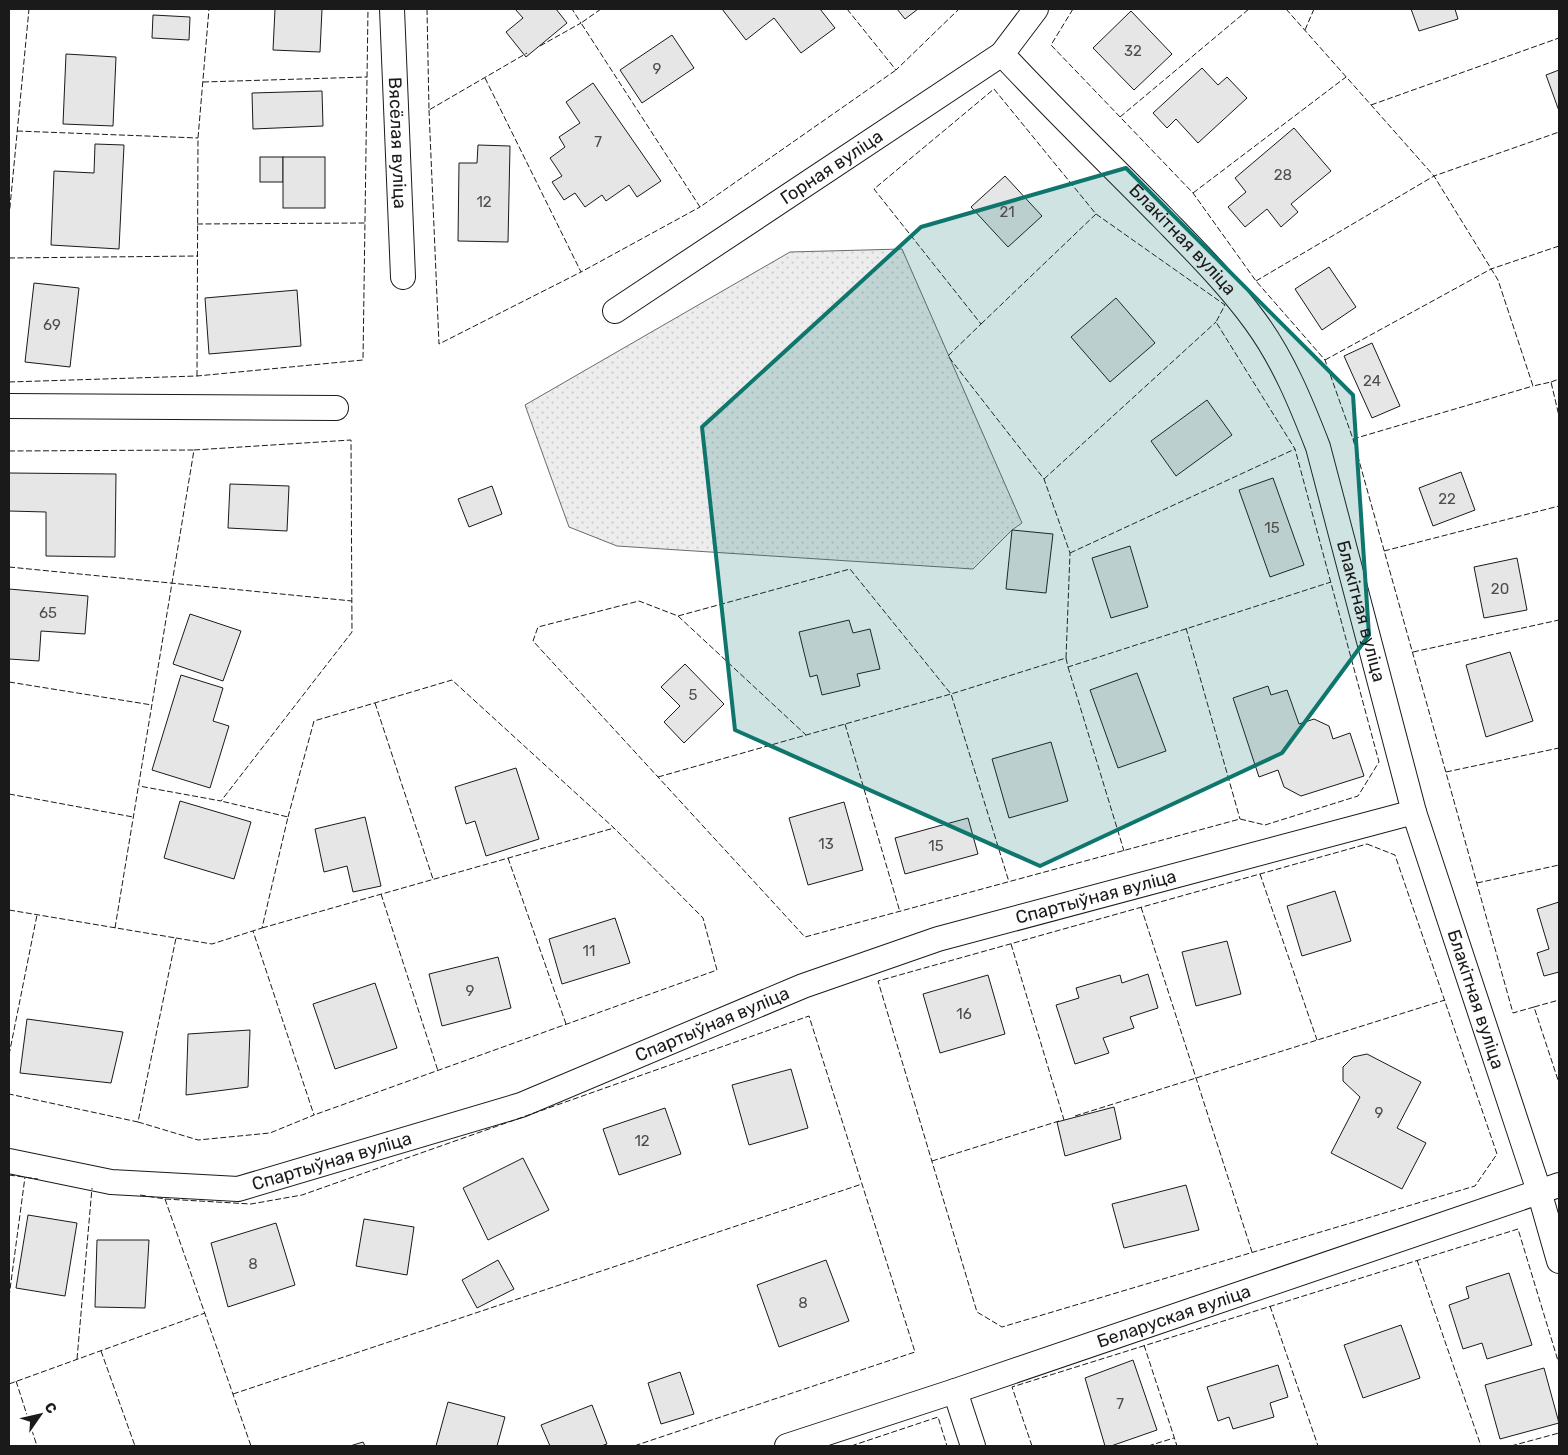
<svg xmlns="http://www.w3.org/2000/svg" width="1568" height="1455" font-family="Rubik,sans-serif">
  <style>
    .park { fill: url(#park-dots); stroke: #6a6a6a }
    .building { fill: #e6e6e6; stroke: #1a1a1a }
    .lines { fill: none; stroke-linecap: round; stroke-linejoin: round }
    .street-casing { stroke: #1a1a1a; stroke-width: 26 }
    .street { stroke: #fff; stroke-width: 24 }
    .fence { stroke: #1a1a1a; stroke-width: 1; stroke-dasharray: 6 2.5; stroke-linecap: butt }
    .marked { fill: #0f766e; fill-opacity: 0.2; stroke: #0f766e; stroke-width: 4; stroke-linejoin: round }
    .labels { text-anchor: middle; dominant-baseline: central; stroke-width: 4; stroke-linejoin: round; paint-order: stroke }
    .number-label { font-size: 15px; fill: #4d4d4d }
    .street-label { font-size: 18px; fill: #1a1a1a; stroke: #fff }
  </style>
  <defs>
    <pattern id="park-dots" width="8" height="8" patternUnits="userSpaceOnUse" patternTransform="scale(1.25)"><rect width="8" height="8" fill="#ededed"/><path d="M2 2h.1M6 6h.1" fill="none" stroke="#cbcbcb" stroke-width="1.8" stroke-linecap="round"/></pattern>
  </defs>
  <rect width="100%" height="100%" fill="#fff"/>
  <path class="park" d="M902,249L1022,523L1012,530L973,569L617,546L569,527L525,405L790,252Z"/>
  <g class="building">
    <path d="M275,9H322L320,52L273,50Z"/>
    <path d="M515,9H556L567,23L526,57L506,32L523,18Z"/>
    <path d="M722,9H820L835,28L801,53L774,18L746,40Z"/>
    <path d="M897,9H918L905,19Z"/>
    <path d="M1411,9H1455L1458,19L1419,31Z"/>
    <path d="M1131,11L1172,54L1134,90L1093,48Z"/>
    <path d="M153,15L190,17L189,40L152,38Z"/>
    <path d="M672,35L694,68L642,103L620,70Z"/>
    <path d="M66,54L116,57L113,126L63,124Z"/>
    <path d="M1202,68L1218,85L1227,77L1247,98L1198,143L1176,119L1167,128L1153,113Z"/>
    <path d="M1559,70V111L1546,75Z"/>
    <path d="M593,83L661,181L637,197L629,185L606,201L602,195L585,207L575,193L564,200L552,182L562,176L550,158L565,147L559,137L580,123L566,102Z"/>
    <path d="M322,91L323,126L253,129L252,93Z"/>
    <path d="M1294,128L1331,171L1291,204L1298,212L1281,227L1267,209L1245,227L1228,207L1246,192L1235,178Z"/>
    <path d="M95,144L124,145L119,249L51,245L54,171L94,173Z"/>
    <path d="M478,145L510,146L508,242L458,241L459,163H477Z"/>
    <rect x="260" y="157" width="23" height="25"/>
    <rect x="283" y="157" width="42" height="51"/>
    <path d="M1005,176L1042,216L1008,247L971,207Z"/>
    <path d="M1329,267L1356,307L1322,330L1295,289Z"/>
    <path d="M34,283L79,288L70,367L25,362Z"/>
    <path d="M297,290L301,346L209,354L205,298Z"/>
    <path d="M1116,298L1155,343L1110,382L1071,337Z"/>
    <path d="M1372,343L1400,406L1372,418L1344,356Z"/>
    <path d="M1207,400L1232,435L1176,476L1151,441Z"/>
    <path d="M1461,472L1475,510L1433,526L1419,488Z"/>
    <path d="M9,473L116,474L115,557L46,556V512L9,511Z"/>
    <path d="M1273,478L1304,565L1270,577L1239,490Z"/>
    <path d="M230,484L289,486L287,531L228,528Z"/>
    <path d="M492,486L502,514L469,527L458,499Z"/>
    <path d="M1012,530L1053,534L1046,593L1006,589Z"/>
    <path d="M1130,546L1148,607L1111,618L1092,558Z"/>
    <path d="M1517,558L1527,610L1484,618L1474,567Z"/>
    <path d="M9,589L88,596L85,634L41,631L39,661L9,659Z"/>
    <path d="M190,614L241,631L223,681L173,664Z"/>
    <path d="M849,620L853,633L870,629L880,669L857,674L860,686L822,695L817,675L810,677L799,632Z"/>
    <path d="M1510,652L1533,721L1486,737L1466,665Z"/>
    <path d="M685,664L724,704L684,743L664,722L680,706L661,687Z"/>
    <path d="M1137,673L1166,751L1118,768L1090,690Z"/>
    <path d="M181,675L223,688L213,721L229,726L210,788L152,770Z"/>
    <path d="M1268,686L1271,695L1287,690L1299,724L1314,719L1329,726L1333,739L1350,733L1364,776L1301,796L1284,787L1278,770L1259,777L1233,698Z"/>
    <path d="M1051,742L1068,801L1009,818L992,759Z"/>
    <path d="M516,768L539,839L486,856L475,821L466,824L455,787Z"/>
    <path d="M180,801L251,822L234,879L164,858Z"/>
    <path d="M844,802L863,870L808,885L789,818Z"/>
    <path d="M365,817L381,886L353,892L347,866L324,872L315,829Z"/>
    <path d="M968,818L978,854L905,874L895,838Z"/>
    <path d="M1335,891L1351,941L1302,956L1287,906Z"/>
    <path d="M1559,902V972L1544,976L1537,953L1549,949L1537,909Z"/>
    <path d="M615,918L630,963L562,984L549,939Z"/>
    <path d="M1227,941L1241,994L1196,1006L1182,952Z"/>
    <path d="M498,957L511,1008L442,1026L429,974Z"/>
    <path d="M1148,974L1158,1008L1130,1017L1134,1028L1103,1038L1109,1053L1075,1064L1056,1005L1079,998L1076,988L1120,975L1122,983Z"/>
    <path d="M988,975L1005,1034L940,1053L923,994Z"/>
    <path d="M375,983L397,1048L335,1069L313,1004Z"/>
    <path d="M27,1019L123,1032L111,1083L20,1073Z"/>
    <path d="M250,1030L248,1087L186,1095L188,1034Z"/>
    <path d="M1367,1054L1421,1082L1397,1128L1426,1143L1402,1189L1331,1153L1360,1097L1343,1081V1067L1353,1057Z"/>
    <path d="M791,1069L808,1128L749,1145L732,1085Z"/>
    <path d="M1114,1107L1121,1139L1065,1156L1057,1122Z"/>
    <path d="M665,1108L681,1154L619,1175L603,1129Z"/>
    <path d="M523,1158L549,1210L488,1240L463,1188Z"/>
    <path d="M1186,1185L1199,1230L1124,1248L1112,1204Z"/>
    <path d="M28,1215L77,1223L65,1296L16,1288Z"/>
    <path d="M364,1219L414,1227L407,1275L356,1266Z"/>
    <path d="M276,1223L295,1285L228,1307L211,1243Z"/>
    <path d="M97,1240H149L145,1308L95,1307Z"/>
    <path d="M498,1260L514,1289L477,1308L462,1280Z"/>
    <path d="M826,1260L849,1321L779,1347L757,1285Z"/>
    <path d="M1509,1273L1532,1345L1487,1359L1482,1343L1463,1349L1449,1305L1469,1298L1466,1287Z"/>
    <path d="M1401,1325L1420,1378L1363,1398L1344,1345Z"/>
    <path d="M1133,1360L1157,1430L1111,1446H1105L1085,1378Z"/>
    <path d="M1278,1365L1288,1397L1270,1403L1274,1417L1233,1429L1229,1417L1218,1421L1207,1387Z"/>
    <path d="M1544,1368L1559,1423L1500,1439L1485,1385Z"/>
    <path d="M680,1372L694,1414L661,1424L648,1383Z"/>
    <path d="M448,1402L505,1417L497,1446H436Z"/>
    <path d="M592,1405L607,1444L601,1446H550L541,1425Z"/>
    <path d="M363,1442L365,1446H350Z"/>
  </g>
  <g class="lines">
    <g class="street-casing">
      <g id="street">
        <path id="s1" d="M392,9L403,277"/>
        <path id="s2" d="M1002,54C1055,111 1110,164 1164,219C1196,252 1228,284 1255,321C1283,359 1301,403 1318,447L1414,812L1539,1191L1559,1261"/>
        <path id="s3" d="M615,311L1002,54L1036,9"/>
        <path d="M9,406L336,408"/>
        <path id="s4" d="M9,1161L111,1182L238,1189L521,1105L803,986L938,939L1414,812"/>
        <path d="M955,1391L973,1446"/>
        <path id="s5" d="M787,1446L955,1391L1559,1185"/>
      </g>
    </g>
    <use href="#street" class="street"/>
    <g class="fence">
      <path d="M427,9L429,110L527,53"/>
      <path d="M601,9L581,23L700,207L896,70"/>
      <path d="M847,9L896,70L959,9"/>
      <path d="M1073,9L1051,45L1193,193L1256,281L1325,360L1353,439L1513,1013L1534,1007L1559,1083"/>
      <path d="M1286,9L1434,176L1498,280L1533,386L1551,382L1559,416"/>
      <path d="M1305,30L1314,9"/>
      <path d="M540,46L581,23L572,9"/>
      <path d="M485,78L581,272L700,207"/>
      <path d="M203,82L367,77"/>
      <path d="M1371,105L1559,38"/>
      <path d="M429,110L439,344L581,272"/>
      <path d="M1120,117L1249,9"/>
      <path d="M17,131L198,138"/>
      <path d="M1193,193L1346,77"/>
      <path d="M9,217L29,9"/>
      <path d="M197,224L365,223"/>
      <path d="M9,258L197,256"/>
      <path d="M1256,281L1434,176L1559,132"/>
      <path d="M981,324L1096,214"/>
      <path d="M1325,360L1491,269L1559,246"/>
      <path d="M197,376L198,138L209,9"/>
      <path d="M9,382L197,376L363,360L368,9"/>
      <path d="M1551,382L1559,379"/>
      <path d="M1353,439L1533,386"/>
      <path d="M9,451L194,450"/>
      <path d="M1044,479L1216,322"/>
      <path d="M1384,551L1559,506"/>
      <path d="M1070,553L1295,449"/>
      <path d="M9,567L352,601"/>
      <path d="M678,616L806,735"/>
      <path d="M1186,628L1240,819"/>
      <path d="M1413,652L1559,620"/>
      <path d="M1066,658L1068,667L1331,582"/>
      <path d="M1068,667L1124,851"/>
      <path d="M9,682L152,705"/>
      <path d="M375,703L433,879"/>
      <path d="M845,724L900,912"/>
      <path d="M1446,772L1559,748"/>
      <path d="M658,777L951,694L1066,658L1070,553L1044,479L948,356L981,324L874,189L994,89L1096,214L1225,305L1216,322L1295,449L1379,762L1358,796L1265,825L1240,819L805,937L533,641L538,627L639,601L678,616L850,569L951,694L1009,882"/>
      <path d="M9,794L133,817"/>
      <path d="M288,817L314,721L452,680L614,828L703,918L717,970L314,1115"/>
      <path d="M1367,844L1395,855L1497,1154L1475,1186L1002,1327L977,1312L878,981Z"/>
      <path d="M508,858L566,1024"/>
      <path d="M1260,874L1317,1040"/>
      <path d="M1477,883L1559,865"/>
      <path d="M381,894L438,1071"/>
      <path d="M1141,907L1252,1252"/>
      <path d="M9,910L176,938L138,1122L9,1094"/>
      <path d="M115,928L194,450L351,440L352,632L221,801L139,786"/>
      <path d="M262,928L614,828"/>
      <path d="M176,938L212,944L262,928L288,817L221,801"/>
      <path d="M1011,944L1064,1120"/>
      <path d="M1534,1007L1559,1000"/>
      <path d="M9,1055L37,915"/>
      <path d="M1075,1116L1445,1000"/>
      <path d="M138,1122L198,1140L270,1133L314,1115L253,931"/>
      <path d="M932,1161L1059,1121"/>
      <path d="M9,1175L38,1179"/>
      <path d="M140,1195L165,1199L251,1204L302,1195L809,1016L915,1352L634,1446"/>
      <path d="M165,1199L251,1446"/>
      <path d="M1417,1260L1481,1446"/>
      <path d="M9,1297L25,1177"/>
      <path d="M1270,1306L1318,1446"/>
      <path d="M1144,1345L1177,1446"/>
      <path d="M101,1351L135,1446"/>
      <path d="M77,1359L92,1188"/>
      <path d="M16,1381L37,1446"/>
      <path d="M9,1384L205,1313"/>
      <path d="M233,1394L862,1184"/>
      <path d="M851,1446L938,1417L947,1446"/>
      <path d="M1032,1446L1012,1387L1518,1229L1559,1364"/>
      <path d="M1148,1446L1174,1438"/>
      <path d="M1511,1446L1559,1433"/>
    </g>
  </g>
  <path class="marked" d="M1126,168L1353,395L1369,635L1282,753L1040,866L735,730L702,427L921,227Z"/>
  <g class="labels">
    <g class="number-label">
      <text x="1133" y="51">32</text>
      <text x="657" y="69">9</text>
      <text x="598" y="142">7</text>
      <text x="1283" y="175">28</text>
      <text x="484" y="202">12</text>
      <text x="1007" y="212">21</text>
      <text x="52" y="325">69</text>
      <text x="1372" y="381">24</text>
      <text x="1447" y="499">22</text>
      <text x="1272" y="528">15</text>
      <text x="1500" y="589">20</text>
      <text x="48" y="613">65</text>
      <text x="693" y="695">5</text>
      <text x="826" y="844">13</text>
      <text x="936" y="846">15</text>
      <text x="589" y="951">11</text>
      <text x="470" y="991">9</text>
      <text x="964" y="1014">16</text>
      <text x="1379" y="1113">9</text>
      <text x="642" y="1141">12</text>
      <text x="253" y="1264">8</text>
      <text x="803" y="1303">8</text>
      <text x="1120" y="1404">7</text>
    </g>
    <g class="street-label">
      <text stroke="none"><textPath href="#s1" startOffset="134">Вясёлая вуліца</textPath></text>
      <text stroke="none"><textPath href="#s3" startOffset="260">Горная вуліца</textPath></text>
      <text stroke="none"><textPath href="#s2" startOffset="259">Блакітная вуліца</textPath></text>
      <text stroke="none"><textPath href="#s2" startOffset="679">Блакітная вуліца</textPath></text>
      <text stroke="none"><textPath href="#s4" startOffset="1139">Спартыўная вуліца</textPath></text>
      <text stroke="none"><textPath href="#s2" startOffset="1084">Блакітная вуліца</textPath></text>
      <text stroke="none"><textPath href="#s4" startOffset="734">Спартыўная вуліца</textPath></text>
      <text stroke="none"><textPath href="#s4" startOffset="329">Спартыўная вуліца</textPath></text>
      <text stroke="none"><textPath href="#s5" startOffset="408">Беларуская вуліца</textPath></text>
    </g>
  </g>
  <rect width="1568" height="1455" fill="none" stroke="#1a1a1a" stroke-width="20"/>
  <g transform="translate(40 1415) rotate(56)" stroke="#ffffff" stroke-width="4" paint-order="stroke">
  <path d="M0-4L9 19L0 12L-9 19Z" fill="#1a1a1a"/>
  <text y="-8" font-size="14" font-weight="bold" text-anchor="middle" fill="#1a1a1a">С</text>
  </g>
</svg>
